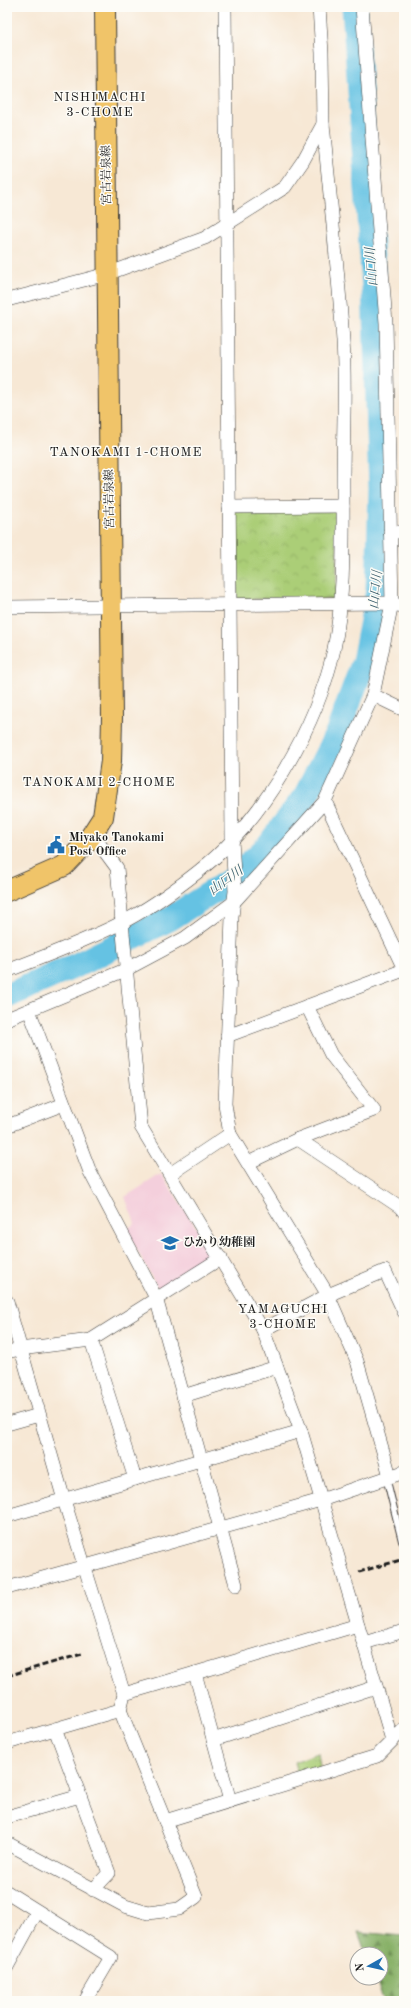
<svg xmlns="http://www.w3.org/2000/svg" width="411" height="2008" font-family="'Old Standard TT','Noto Serif JP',serif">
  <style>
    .built { fill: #f4cfdc }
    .forest { fill: url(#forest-firs); stroke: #526642 }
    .park { fill: url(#park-crowns); stroke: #64754a }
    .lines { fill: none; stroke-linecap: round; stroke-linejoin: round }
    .river { stroke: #65c2e3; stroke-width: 25 }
    .lane-casing { stroke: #3d3b38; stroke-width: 8 }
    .street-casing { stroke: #3d3b38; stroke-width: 14 }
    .primary-casing { stroke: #3d3b38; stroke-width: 22 }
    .lane { stroke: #fff; stroke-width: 6 }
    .street { stroke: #fff; stroke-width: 13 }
    .primary { stroke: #f0c469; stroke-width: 20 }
    .rail { stroke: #1c1c1c; stroke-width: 3; stroke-dasharray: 6 3; stroke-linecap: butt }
    .labels { text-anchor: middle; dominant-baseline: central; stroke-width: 3; stroke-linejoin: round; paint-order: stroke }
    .street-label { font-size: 12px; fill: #1c1c1c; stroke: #fdfcf7 }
    .poi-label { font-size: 12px; font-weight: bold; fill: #1c1c1c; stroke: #fdfcf7; text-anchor: start }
    .neighbourhood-label { font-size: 13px; letter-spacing: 1px; fill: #1c1c1c; stroke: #fdfcf7 }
    .water-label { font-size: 13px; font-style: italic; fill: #395e6c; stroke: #fdfcf7 }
  </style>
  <defs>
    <pattern id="forest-firs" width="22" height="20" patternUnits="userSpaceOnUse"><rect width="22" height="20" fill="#88b168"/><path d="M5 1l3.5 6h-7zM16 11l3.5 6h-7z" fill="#6e8f55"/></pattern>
    <pattern id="park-crowns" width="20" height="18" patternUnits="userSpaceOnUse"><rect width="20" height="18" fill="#abce77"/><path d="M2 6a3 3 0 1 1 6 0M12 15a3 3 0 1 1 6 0" fill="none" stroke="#93b066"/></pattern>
  </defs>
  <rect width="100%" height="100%" fill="#fdfcf7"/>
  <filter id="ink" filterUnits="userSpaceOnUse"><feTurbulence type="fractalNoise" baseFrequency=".025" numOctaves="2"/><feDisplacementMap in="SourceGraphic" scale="8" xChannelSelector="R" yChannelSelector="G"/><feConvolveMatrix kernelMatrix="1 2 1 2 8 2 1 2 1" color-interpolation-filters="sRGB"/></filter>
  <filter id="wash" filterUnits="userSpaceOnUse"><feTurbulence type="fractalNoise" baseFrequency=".012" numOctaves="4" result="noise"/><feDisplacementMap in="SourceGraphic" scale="16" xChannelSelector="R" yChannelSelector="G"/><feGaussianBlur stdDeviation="0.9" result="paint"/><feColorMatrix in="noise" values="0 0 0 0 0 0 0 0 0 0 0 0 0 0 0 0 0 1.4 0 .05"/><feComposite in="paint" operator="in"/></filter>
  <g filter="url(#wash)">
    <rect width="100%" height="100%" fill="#f7e8d5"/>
    <path class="built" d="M161,1174L215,1256L159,1290L126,1230L135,1223L125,1197Z"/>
    <path class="forest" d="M358,1932L404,1936V2001H384L375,1978H381V1954H366Z"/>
    <g class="park">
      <path d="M235,511H338L336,599H237Z"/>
      <path d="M318,1753L321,1773L299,1780L294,1762Z"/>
    </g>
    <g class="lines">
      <path class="river" d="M7,996L79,964L171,918L234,878L268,846L306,795L337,734L364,661L378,591L381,489L374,287L354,7"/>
    </g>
  </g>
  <g filter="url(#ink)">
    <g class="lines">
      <g class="lane-casing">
        <path id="lane" d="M386,1477L402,1541"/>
      </g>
      <g class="street-casing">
        <g id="street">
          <path d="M225,7L232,840L235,891L232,917L225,1104L230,1134L328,1295L357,1361L390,1476"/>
          <path d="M7,300L107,274L205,238L285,187L303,161L323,124L322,53L319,7"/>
          <path d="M229,507L343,506"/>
          <path d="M390,532H404"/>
          <path d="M7,607L383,603L404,606"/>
          <path d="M373,695L404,710"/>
          <path d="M325,801L404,969"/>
          <path d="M92,834L117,868L141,1127L263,1330L301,1431L392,1740"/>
          <path d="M7,971C45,956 83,942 119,924C147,910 175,890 199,871C262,822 317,727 334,649C345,595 343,538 343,483C343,436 346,387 343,341C338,268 330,196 323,124"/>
          <path d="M29,1010L90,1172L156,1298L236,1585"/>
          <path d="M7,1019L125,970L185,938L234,902L325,801L373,695L392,603L386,323L362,7"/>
          <path d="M227,1036L404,970"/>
          <path d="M7,1126L64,1104"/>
          <path d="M298,1139L400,1207L404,1212"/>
          <path d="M248,1163L298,1139L374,1110L331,1055L307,1006"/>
          <path d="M170,1174L230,1134"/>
          <path d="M7,1301L64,1500L124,1694L120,1710L196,1897L179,1909L148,1913L125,1906L7,1843"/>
          <path d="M263,1330L328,1295L385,1271L404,1312"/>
          <path d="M91,1340L135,1479"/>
          <path d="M7,1352L20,1349L91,1340L221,1258"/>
          <path d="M183,1396L277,1367"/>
          <path d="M7,1424L39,1415"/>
          <path d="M7,1516L301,1431"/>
          <path d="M7,1588L321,1500L404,1472"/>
          <path d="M364,1643L404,1631"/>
          <path d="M195,1673L230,1801"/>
          <path d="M124,1694L358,1625"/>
          <path d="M55,1729L109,1873L93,1890"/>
          <path d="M213,1740L376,1687"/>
          <path d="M7,1743L120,1710"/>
          <path d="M7,1817L80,1796"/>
          <path d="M165,1821L377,1756L404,1729"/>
          <path d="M7,1892L111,1957L85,2001"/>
          <path d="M7,1967L37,1912"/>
        </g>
      </g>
      <g class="primary-casing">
        <path id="primary" d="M7,891L64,866L87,842L103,817L111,761L112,718L105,7"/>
      </g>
      <use href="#lane" class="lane"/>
      <use href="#street" class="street"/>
      <use href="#primary" class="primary"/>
      <g class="rail">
        <path d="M359,1572L404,1559"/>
        <path d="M7,1676L82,1654"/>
      </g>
    </g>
  </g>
  <defs>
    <g id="civic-bare" transform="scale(1.38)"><path d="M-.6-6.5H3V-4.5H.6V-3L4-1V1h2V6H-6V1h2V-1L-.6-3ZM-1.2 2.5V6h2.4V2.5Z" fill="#1f6fb2" stroke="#fdfcf7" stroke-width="2.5" paint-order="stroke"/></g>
    <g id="school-bare" transform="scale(1.38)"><path d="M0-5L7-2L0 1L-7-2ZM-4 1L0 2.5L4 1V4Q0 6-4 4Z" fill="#1f6fb2" stroke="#fdfcf7" stroke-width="2.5" paint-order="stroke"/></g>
  </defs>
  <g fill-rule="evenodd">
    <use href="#civic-bare" x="56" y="845"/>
    <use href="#school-bare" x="170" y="1243"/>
  </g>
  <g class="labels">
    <g class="street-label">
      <text transform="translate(107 175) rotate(-91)">宮古岩泉線</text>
      <text transform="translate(110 499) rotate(-91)">宮古岩泉線</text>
    </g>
    <g class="poi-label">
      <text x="69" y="838">Miyako Tanokami<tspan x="69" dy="14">Post Office</tspan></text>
      <text x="183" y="1243">ひかり幼稚園</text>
    </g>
    <g class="neighbourhood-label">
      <text x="100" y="97">NISHIMACHI<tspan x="100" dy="15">3-CHOME</tspan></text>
      <text x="126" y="452">TANOKAMI 1-CHOME</text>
      <text x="99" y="782">TANOKAMI 2-CHOME</text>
      <text x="283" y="1309">YAMAGUCHI<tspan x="283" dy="15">3-CHOME</tspan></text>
    </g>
    <g class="water-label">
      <text transform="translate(372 267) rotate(-94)">山口川</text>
      <text transform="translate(376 590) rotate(-84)">山口川</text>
      <text transform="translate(226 881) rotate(-36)">山口川</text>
    </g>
  </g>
  <rect width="411" height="2008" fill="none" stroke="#fdfcf7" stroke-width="24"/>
  <g transform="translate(369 1966) rotate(262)"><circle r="19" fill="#fdfcf7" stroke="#a3a29f"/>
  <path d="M0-3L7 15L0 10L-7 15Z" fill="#1f6fb2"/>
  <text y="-6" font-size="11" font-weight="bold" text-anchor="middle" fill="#1c1c1c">N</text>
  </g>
</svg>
